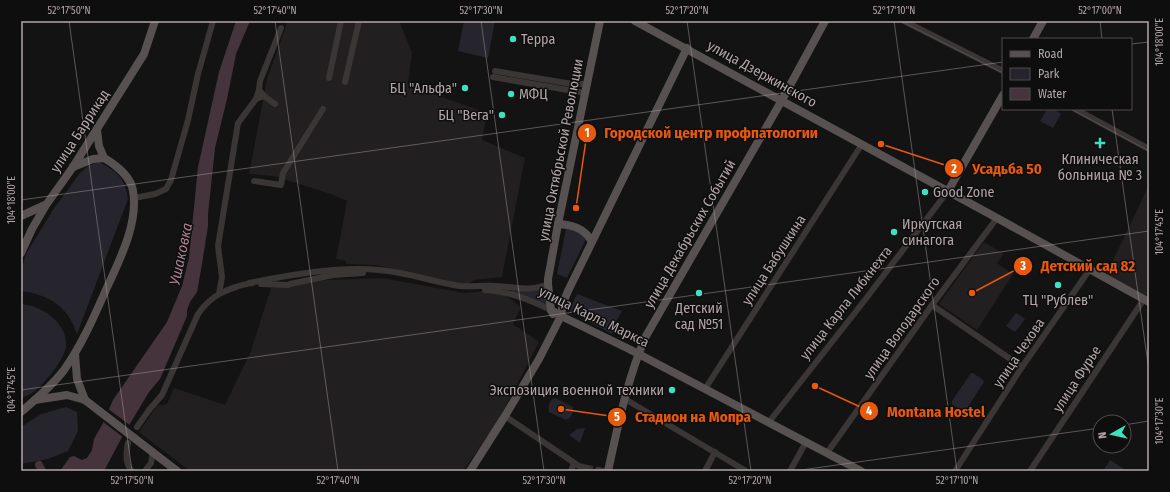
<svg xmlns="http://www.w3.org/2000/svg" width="1170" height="492" font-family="'Fira Sans Condensed',sans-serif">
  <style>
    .built { fill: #211f1f }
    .green { fill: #26242c }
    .water { fill: #45343c }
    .pier { fill: #141313 }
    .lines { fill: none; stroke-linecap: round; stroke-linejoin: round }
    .river { stroke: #45343c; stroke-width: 8 }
    .minor-tunnel { stroke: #343031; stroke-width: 6; stroke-dasharray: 6 3; stroke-linecap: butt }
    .minor { stroke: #3b3636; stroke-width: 6 }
    .major { stroke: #585151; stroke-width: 8 }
    .tram { stroke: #564f50; stroke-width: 1 }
    .ticks { fill: none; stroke: #b3a6a8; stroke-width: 1; stroke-opacity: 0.45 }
    .poi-dot { fill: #3fe0bf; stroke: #0f0e0e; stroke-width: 1.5 }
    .labels { text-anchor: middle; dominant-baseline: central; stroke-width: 3; stroke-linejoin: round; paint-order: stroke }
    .poi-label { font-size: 14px; fill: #b3a6a8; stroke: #0f0e0e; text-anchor: start }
    .street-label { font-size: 14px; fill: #b3a6a8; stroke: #0f0e0e }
    .water-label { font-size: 15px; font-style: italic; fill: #ac8091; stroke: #0f0e0e }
    .leader { fill: none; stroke: #e8590c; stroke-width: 1.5 }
    .callout-dot { fill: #e8590c; stroke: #0f0e0e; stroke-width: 1.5 }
    .mark-label { font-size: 12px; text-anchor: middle; font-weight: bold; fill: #fff }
    .callout-label { font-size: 15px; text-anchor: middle; font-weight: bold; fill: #e8590c; stroke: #0f0e0e; stroke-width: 3; stroke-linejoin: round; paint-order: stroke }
    .neatline { fill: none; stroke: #b3a6a8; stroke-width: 1.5 }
    .ticks-label { font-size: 10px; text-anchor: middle; fill: #b3a6a8 }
  </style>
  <rect width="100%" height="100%" fill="#141313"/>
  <g class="built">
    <path d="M288,21H399L412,52L408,85L487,113L482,140L525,158L502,277L474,280L467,285L376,265L346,264V261L336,259L347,201L331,194L274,176L249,174L267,79Z"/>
    <path d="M1149,185V299L1106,275Z"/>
    <path d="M984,242L1004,254L997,263L1013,274L977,330L939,304Z"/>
    <path d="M382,278L464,293L495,290L505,295L521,307L513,324L539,342L498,421L463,471H190L139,432L157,406L167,404L174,388L225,405L251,351L271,288L326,280Z"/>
  </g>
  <g class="green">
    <path d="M464,21H495L488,58L458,51Z"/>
    <path d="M1047,109H1053L1061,114L1053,128L1040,121Z"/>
    <path d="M99,162C117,172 125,177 128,199L77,334C68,306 49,295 21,291V271L26,254L53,210L80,173L88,166Z"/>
    <path d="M566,229L578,231L586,239L567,278L557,274Z"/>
    <path d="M546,286L549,307L508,291L538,290Z"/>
    <path d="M577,294L622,311L615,323L618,325L612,334L569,311Z"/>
    <path d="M21,304C41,305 68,323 66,346C65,359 44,384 35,391C31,394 26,396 21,398Z"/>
    <path d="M1016,313L1025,319L1015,332L1006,326Z"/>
    <path d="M971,373H973L983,380L984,382L966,410L961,411L952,404V401Z"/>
    <path d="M555,398L573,407C573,413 572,418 566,420L549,412C548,406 549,400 555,398Z"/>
    <path d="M66,407L77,412L78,431L68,451L48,459L21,464V427L41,414Z"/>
    <path d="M585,428L580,443L569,435L577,429Z"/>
    <path d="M1110,460L1124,469L1122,471H1103Z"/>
  </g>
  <path class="water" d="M236,21H250L236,54L227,99L215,148L208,214V226L202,264L197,292L190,302L187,310V316L160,379L149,392L122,437L104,471H60L70,457L74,456L82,460L87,458L92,450L94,439L103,423L113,400L167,322L182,286L189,258L198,167L219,72Z"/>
  <path class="pier" d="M107,408L131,426L124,438L102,421Z"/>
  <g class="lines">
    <path class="river" d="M39,465L42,471"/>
    <path class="minor-tunnel" d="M587,468L598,470"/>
    <g class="minor">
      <path d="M904,21L1003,71"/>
      <path d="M495,71L572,84H587"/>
      <path d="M493,77L585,93"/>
      <path d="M329,78L341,21"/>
      <path d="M345,82L359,21"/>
      <path d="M259,90L260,81L281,28"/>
      <path d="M264,96L275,104"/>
      <path d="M1075,109L1149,149"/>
      <path d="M254,181L281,185L283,173L323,109"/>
      <path d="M134,198L155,194L166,189L171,180L188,120L198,74L213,21"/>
      <path d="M249,283C289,275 338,266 379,270C407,272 433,282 460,286C473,287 485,285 497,286C516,287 530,292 548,284"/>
      <path d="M261,284L288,285"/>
      <path d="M290,284L333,275L363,273"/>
      <path d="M485,290C509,291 530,300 551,310"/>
      <path d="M219,294L222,277L218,246L238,123L256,99L259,90L264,96L256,99"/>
      <path d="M932,305L1022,367"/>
      <path d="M705,389L862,144"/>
      <path d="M625,399L746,471"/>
      <path d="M505,416L579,466L587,468"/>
      <path d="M769,422L861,305L948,191"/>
      <path d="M137,427L149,410L162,395L198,314C208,300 219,292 236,287C241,285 247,284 252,283"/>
      <path d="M128,443C126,452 125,464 132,471"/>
      <path d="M827,453L932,305L997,218"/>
      <path d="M598,470L603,471"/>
      <path d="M145,471L151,463L153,452"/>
      <path d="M571,471L574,463"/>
      <path d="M705,471L715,452"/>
      <path d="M790,471L806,442"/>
      <path d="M955,471L1022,367L1090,269"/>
      <path d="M1030,471L1144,299"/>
    </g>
    <g class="major">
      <path d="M635,21L997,218L1149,302"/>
      <path d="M1033,39L1043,21"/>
      <path d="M97,130L99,146L104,158"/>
      <path d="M948,191L1003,95"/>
      <path d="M21,216L45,205"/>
      <path d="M558,224C573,225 583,228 591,240"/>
      <path d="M21,253L32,229L46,205L73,167L144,54L155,21"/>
      <path d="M551,310L561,316L629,349L861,471"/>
      <path d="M553,314L551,310L548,284V279L558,224L600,21"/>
      <path d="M75,354L77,379L85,400"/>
      <path d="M35,400L67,395L85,400L177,471"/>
      <path d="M21,412C36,399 52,386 64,370C81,346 93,319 105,292C118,263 139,224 133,191C131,177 116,165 104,158L93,159L73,167"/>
      <path d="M470,471L505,416L539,359L561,316L563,303L568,291L687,48"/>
      <path d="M608,471C618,426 627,379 646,336L782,100L825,21"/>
    </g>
    <g class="tram">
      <path d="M901,21L1003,73"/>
      <path d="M1071,109L1149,151"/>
    </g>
  </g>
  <path class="ticks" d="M69,21L132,471M275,21L338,471M481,21L544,471M687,21L751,471M894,21L957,471M1100,21L1102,39M1131,44L1149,42M1112,109L1149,371M21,200L1003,62M21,390L1149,231M1124,425L1149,421M794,471L1100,428"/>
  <g class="poi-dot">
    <circle cx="513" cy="39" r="4"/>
    <circle cx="465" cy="88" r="4"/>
    <circle cx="511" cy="94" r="4"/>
    <circle cx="502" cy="115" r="4"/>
    <path d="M1098 137h4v4h4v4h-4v4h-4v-4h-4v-4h4z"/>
    <circle cx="925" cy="192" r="4"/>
    <circle cx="894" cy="232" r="4"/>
    <circle cx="1058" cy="285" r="4"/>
    <circle cx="699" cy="293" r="4"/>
    <circle cx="672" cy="390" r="4"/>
  </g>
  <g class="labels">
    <g class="poi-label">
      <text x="521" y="39">Терра</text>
      <text x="457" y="88" text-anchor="end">БЦ "Альфа"</text>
      <text x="519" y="94">МФЦ</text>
      <text x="494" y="115" text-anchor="end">БЦ "Вега"</text>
      <text x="1100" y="159" text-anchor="middle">Клиническая<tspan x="1100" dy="16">больница № 3</tspan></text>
      <text x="933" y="192">Good Zone</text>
      <text x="902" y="224">Иркутская<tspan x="902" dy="16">синагога</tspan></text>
      <text x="1058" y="300" text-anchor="middle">ТЦ "Рублев"</text>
      <text x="699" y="308" text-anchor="middle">Детский<tspan x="699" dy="16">сад №51</tspan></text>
      <text x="664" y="390" text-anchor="end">Экспозиция военной техники</text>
    </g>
    <g class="street-label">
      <text transform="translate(762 74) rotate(29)">улица Дзержинского</text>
      <text transform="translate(80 131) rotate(-57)">улица Баррикад</text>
      <text transform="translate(561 150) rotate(-79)">улица Октябрьской Революции</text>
      <text transform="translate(690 234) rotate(-60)">улица Декабрьских Событий</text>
      <text transform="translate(774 260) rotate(-57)">улица Бабушкина</text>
      <text transform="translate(846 303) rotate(-52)">улица Карла Либкнехта</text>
      <text transform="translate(594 317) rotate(26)">улица Карла Маркса</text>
      <text transform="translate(902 328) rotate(-55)">улица Володарского</text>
      <text transform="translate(1019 353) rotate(-56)">улица Чехова</text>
      <text transform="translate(1077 379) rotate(-57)">улица Фурье</text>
    </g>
    <g class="water-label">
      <text transform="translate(181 254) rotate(-78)">Ушаковка</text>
    </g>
  </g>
  <path class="leader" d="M576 208L587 133M881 144L954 168M972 293L1023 266M815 386L869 411M561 409L617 417"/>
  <g class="callout-dot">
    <circle cx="576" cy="208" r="4"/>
    <circle cx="881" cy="144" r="4"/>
    <circle cx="972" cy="293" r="4"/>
    <circle cx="815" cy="386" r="4"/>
    <circle cx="561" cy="409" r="4"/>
    <circle cx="587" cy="133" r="10"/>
    <circle cx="954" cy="168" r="10"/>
    <circle cx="1023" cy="266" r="10"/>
    <circle cx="869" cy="411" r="10"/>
    <circle cx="617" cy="417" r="10"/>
  </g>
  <g class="mark-label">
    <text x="587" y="137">1</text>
    <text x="954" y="173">2</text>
    <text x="1023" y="270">3</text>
    <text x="869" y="415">4</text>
    <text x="617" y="421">5</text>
  </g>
  <g class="callout-label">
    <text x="711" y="138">Городской центр профпатологии</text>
    <text x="1007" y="174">Усадьба 50</text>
    <text x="1088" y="271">Детский сад 82</text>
    <text x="936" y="417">Montana Hostel</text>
    <text x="693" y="422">Стадион на Мопра</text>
  </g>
  <rect width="1170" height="492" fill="none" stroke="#0f0e0e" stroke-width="44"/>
  <rect x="1002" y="38" width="130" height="72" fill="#0f0e0e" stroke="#514b4c"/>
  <rect x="1010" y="51" width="20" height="6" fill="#585151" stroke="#514b4c"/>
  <text x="1038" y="58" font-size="12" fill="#b3a6a8">Road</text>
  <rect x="1010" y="68" width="20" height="12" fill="#26242c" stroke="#514b4c"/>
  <text x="1038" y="78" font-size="12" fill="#b3a6a8">Park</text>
  <rect x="1010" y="88" width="20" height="12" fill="#45343c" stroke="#514b4c"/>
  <text x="1038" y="98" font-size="12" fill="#b3a6a8">Water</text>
  <g transform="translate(1112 434) rotate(262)"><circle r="19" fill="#0f0e0e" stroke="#514b4c"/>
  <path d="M0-3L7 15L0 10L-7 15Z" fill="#3fe0bf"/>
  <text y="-6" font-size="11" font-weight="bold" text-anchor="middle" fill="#b3a6a8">N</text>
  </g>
  <rect x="22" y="22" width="1126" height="448" class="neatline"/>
  <g class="ticks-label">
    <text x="69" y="14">52°17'50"N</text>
    <text x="275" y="14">52°17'40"N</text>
    <text x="481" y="14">52°17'30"N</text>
    <text x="687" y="14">52°17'20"N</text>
    <text x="894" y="14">52°17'10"N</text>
    <text x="1100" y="14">52°17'00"N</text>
    <text transform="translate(1159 42) rotate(-90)" y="4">104°18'00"E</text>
    <text transform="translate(11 200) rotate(-90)" y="4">104°18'00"E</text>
    <text transform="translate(1159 232) rotate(-90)" y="4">104°17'45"E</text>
    <text transform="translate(11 390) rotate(-90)" y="4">104°17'45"E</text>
    <text transform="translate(1159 421) rotate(-90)" y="4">104°17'30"E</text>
    <text x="132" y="484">52°17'50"N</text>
    <text x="338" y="484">52°17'40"N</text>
    <text x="544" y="484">52°17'30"N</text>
    <text x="750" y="484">52°17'20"N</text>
    <text x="957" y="484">52°17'10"N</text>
  </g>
</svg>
